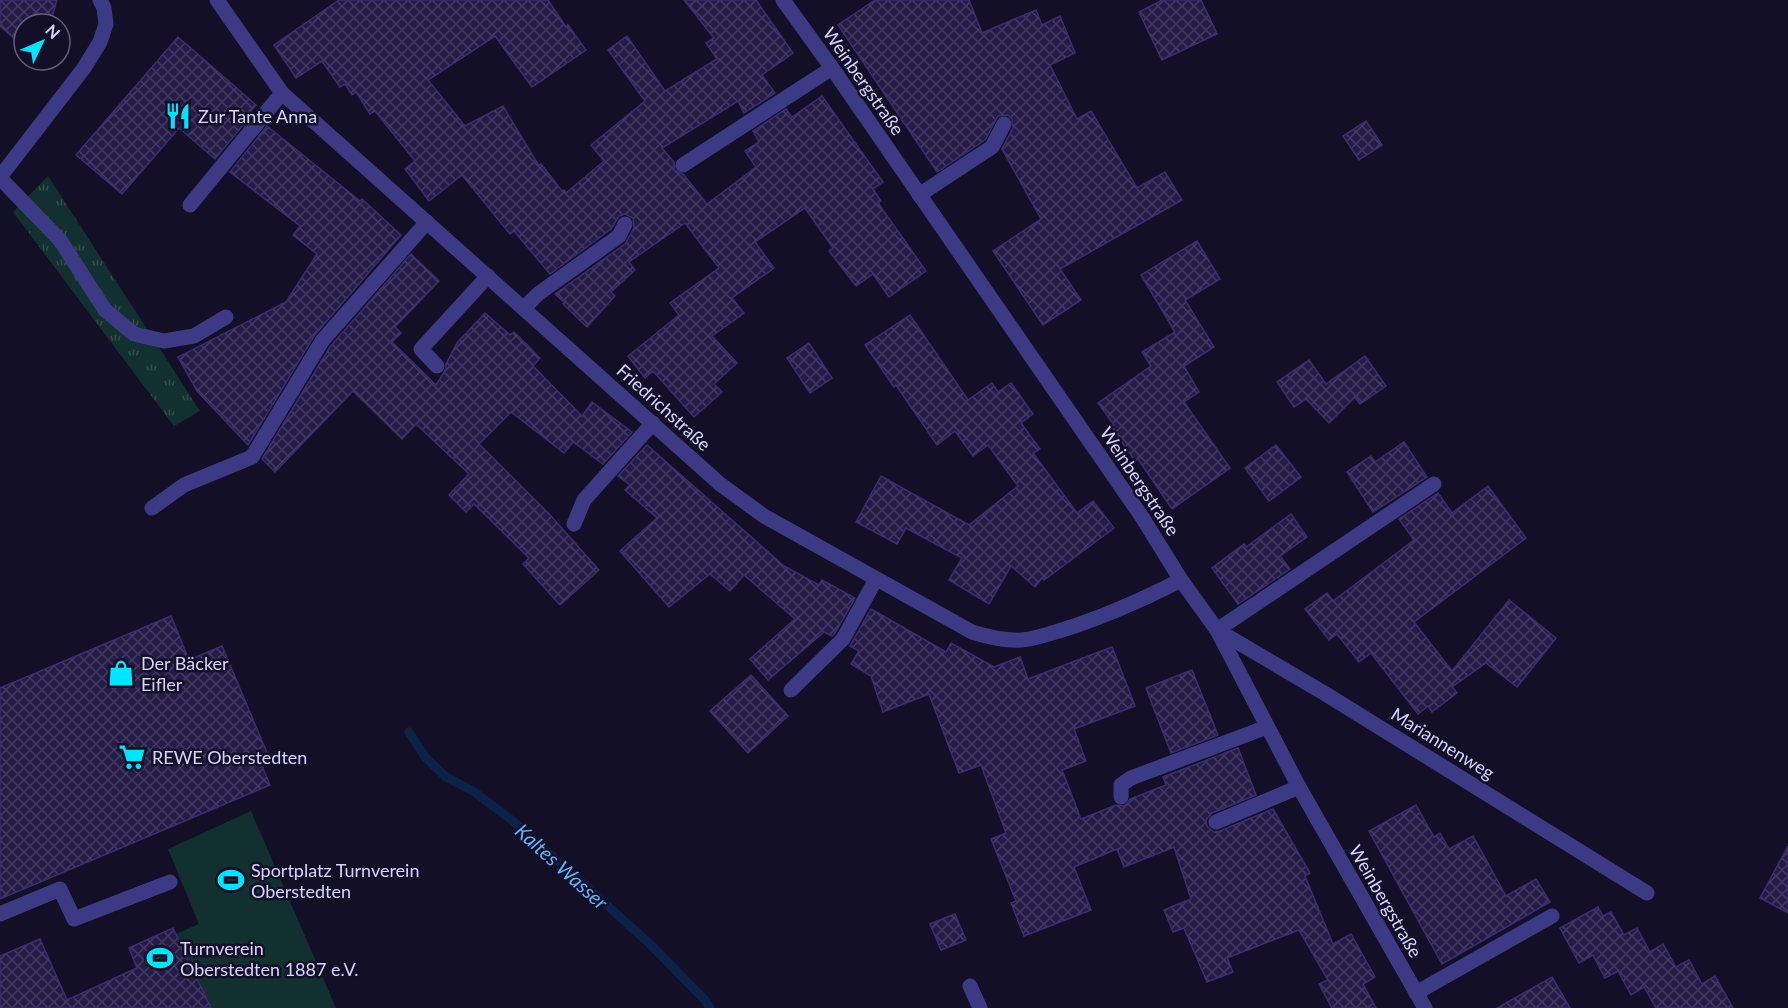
<svg xmlns="http://www.w3.org/2000/svg" width="1788" height="1008" font-family="Lato,sans-serif">
  <style>
    .grass { fill: url(#grass-tufts) }
    .green { fill: #12302f }
    .lines { fill: none; stroke-linecap: round; stroke-linejoin: round }
    .stream { stroke: #0c2248; stroke-width: 9 }
    .building { fill: url(#building-cross-hatch); stroke: #3b2d73; stroke-width: 1.5 }
    .service { stroke: #3d3a85; stroke-width: 15 }
    .minor { stroke: #3d3a85; stroke-width: 15 }
    .tertiary { stroke: #3d3a85; stroke-width: 15 }
    .labels { text-anchor: middle; dominant-baseline: central; stroke-width: 5; stroke-linejoin: round; paint-order: stroke }
    .street-label { font-size: 18px; fill: #d9d4ff; stroke: #130f26 }
    .poi-label { font-size: 18px; fill: #d9d4ff; stroke: #130f26; text-anchor: start }
    .water-label { font-size: 20px; font-style: italic; fill: #62b6ff; stroke: #130f26 }
  </style>
  <defs>
    <pattern id="grass-tufts" width="24" height="20" patternUnits="userSpaceOnUse" patternTransform="scale(1.5)"><rect width="24" height="20" fill="#12302f"/><path d="M3 7l-1-3M5 7V3M7 7l1-3M15 17l-1-3M17 17v-4M19 17l1-3" fill="none" stroke="#344d4e"/></pattern>
    <pattern id="building-cross-hatch" width="8" height="8" patternUnits="userSpaceOnUse" patternTransform="scale(1.5)"><rect width="8" height="8" fill="#241b47"/><path d="M0 0l8 8M0 8l8-8" fill="none" stroke="#433b63"/></pattern>
  </defs>
  <rect width="100%" height="100%" fill="#130f26"/>
  <path class="grass" d="M48,176L200,411L174,426L13,212Z"/>
  <path class="green" d="M251,811L336,1008H211L176,934L199,924L168,849Z"/>
  <g class="lines">
    <path class="stream" d="M409,732L425,757L446,777L473,791L513,821L650,944L705,1000L710,1008"/>
  </g>
  <g class="building">
    <path d="M0,0H57L50,24H24V47L0,26Z"/>
    <path d="M339,0H548L566,27L568,25L586,50L532,87L495,36L428,80L465,126L503,106L539,166L541,164L562,191L564,190L566,193L604,161L591,145L645,101L608,50L627,36L665,91L717,59L706,43L714,38L684,0H756L793,53L762,75L775,93L744,113L738,101L662,148L674,162L675,170L684,175L707,204L756,167L745,151L759,142L753,131L786,109L792,117L822,96L883,182L873,189L881,201L878,203L926,271L889,297L873,274L856,286L829,251L833,248L805,208L755,242L774,268L732,298L744,313L712,336L737,363L714,384L722,392L694,417L653,371L645,378L628,356L679,315L670,303L719,268L685,223L629,262L635,270L611,292L615,296L587,327L563,304L565,303L555,294L625,244L634,228L633,218L625,214L619,216L611,229L550,274L514,231L510,234L462,175L429,201L405,169L415,161L375,111L370,114L356,92L352,95L345,84L340,87L322,61L296,78L274,45Z"/>
    <path d="M875,0H969L982,33L1036,10L1042,25L1060,16L1075,53L1050,65L1077,119L1091,111L1137,188L1165,172L1182,200L1060,269L1081,300L1043,325L993,251L1041,219L1002,149L1013,128L1012,119L1008,115L998,116L985,140L937,172L838,25Z"/>
    <path d="M1162,0H1201L1217,34L1162,60L1139,12Z"/>
    <path d="M178,37L256,105L250,112L252,114L215,159L179,128L122,194L76,155Z"/>
    <path d="M1366,121L1382,145L1359,160L1343,136Z"/>
    <path d="M267,126L360,201L362,199L401,235L314,336L248,445L197,391L178,357L286,302L317,254L293,235L300,226L230,172Z"/>
    <path d="M1197,241L1220,279L1185,300L1214,347L1184,366L1199,392L1184,402L1230,468L1172,509L1138,459L1135,461L1111,426L1114,425L1098,403L1151,366L1142,352L1175,332L1141,275Z"/>
    <path d="M411,254L439,281L395,327L401,333L392,342L436,385L446,369V364L457,343L485,313L510,335L514,332L540,358L533,366L582,416L592,402L632,432L603,464L573,442L564,453L511,412L479,444L551,516L599,570L560,605L523,564L529,558L474,504L466,512L449,495L469,474L416,424L402,439L353,391L275,472L262,459L330,347Z"/>
    <path d="M910,315L968,400L992,383L998,392L1011,383L1033,414L1021,423L1040,449L1033,453L1077,513L1093,501L1114,528L1044,580L1043,577L1035,587L1011,566L989,604L949,580L962,558L906,528L897,544L856,522L881,476L969,525L1018,486L988,445L973,456L955,431L937,445L896,385L894,387L865,345Z"/>
    <path d="M809,343L832,378L810,393L787,358Z"/>
    <path d="M1365,356L1386,386L1360,404L1355,397L1329,423L1306,399L1294,407L1277,382L1309,360L1326,384Z"/>
    <path d="M1404,442L1427,477L1373,512L1347,472L1371,456L1375,462Z"/>
    <path d="M647,445L784,566L819,585L822,580L855,598L835,633L832,636L824,632L768,680L750,659L795,619L744,575L730,591L710,574L669,607L620,551L657,518L625,490L630,485L618,476Z"/>
    <path d="M1276,445L1301,477L1269,501L1245,468Z"/>
    <path d="M1488,486L1526,538L1414,622L1452,671L1509,600L1556,638L1517,687L1486,663L1452,687L1457,693L1432,712L1428,706L1418,714L1371,653L1359,662L1337,634L1329,640L1305,609L1327,593L1333,601L1414,540L1399,519L1438,493L1452,513Z"/>
    <path d="M1291,514L1307,537L1280,556L1290,569L1238,604L1212,568L1244,544L1246,547Z"/>
    <path d="M871,609L946,652L951,643L994,667L1020,657L1028,679L1112,647L1135,706L1074,729L1086,761L1062,770L1081,819L1116,805L1125,806L1130,799L1166,785L1163,777L1238,748L1256,795L1212,813L1206,820L1207,826L1214,832L1220,831L1273,809L1310,873L1305,876L1333,944L1351,934L1375,977L1363,984L1376,1008H1332L1319,984L1328,980L1299,930L1227,958L1233,972L1207,982L1184,928L1173,932L1164,910L1191,899L1174,847L1124,867L1117,849L1074,867L1091,910L1024,936L1011,903L1016,901L991,839L1006,833L981,765L959,773L929,694L883,712L871,676L851,664L859,651L850,646Z"/>
    <path d="M171,616L189,660L222,646L268,755L259,759L270,785L0,899V688Z"/>
    <path d="M1192,670L1218,735L1171,753L1146,688Z"/>
    <path d="M751,675L788,716L748,753L710,711Z"/>
    <path d="M1416,805L1434,837L1440,833L1449,849L1473,836L1506,896L1536,879L1550,902L1442,964L1369,831Z"/>
    <path d="M1788,846V913L1760,898Z"/>
    <path d="M1598,907L1603,916L1611,912L1624,935L1637,928L1650,952L1663,944L1676,967L1689,960L1702,984L1715,976L1733,1008H1656L1644,987L1631,995L1618,971L1605,978L1593,955L1579,963L1560,928Z"/>
    <path d="M955,914L966,940L941,950L930,924Z"/>
    <path d="M173,928L211,1008H0V956L40,939L67,1000L137,968L129,948Z"/>
    <path d="M1552,977L1570,1008H1497Z"/>
  </g>
  <g class="lines">
    <g class="service">
      <path d="M683,165L832,68"/>
      <path d="M0,178L60,240L105,310L134,334L164,341L194,336L226,317"/>
      <path d="M919,195L992,147L1004,124"/>
      <path d="M190,205L282,93"/>
      <path d="M524,308L538,294L619,236L625,224"/>
      <path d="M437,366L421,349L488,276"/>
      <path d="M152,508L184,485L252,457L322,341L427,222"/>
      <path d="M574,524L584,500L653,423"/>
      <path d="M1217,630L1434,484"/>
      <path d="M791,690L843,639L876,579"/>
      <path d="M1121,797V785L1131,778L1267,727"/>
      <path d="M1216,822L1299,787"/>
      <path d="M0,914L60,889L74,919L170,882"/>
      <path d="M1416,993L1552,916"/>
    </g>
    <g class="minor">
      <path d="M217,0L282,93L720,484L764,516L972,632C988,637 1004,641 1022,640C1035,639 1049,634 1062,630C1104,617 1142,600 1181,580"/>
      <path d="M783,0L832,68L1142,517L1181,580L1217,630L1299,787L1425,1008"/>
      <path d="M1217,630L1324,693L1647,893"/>
      <path d="M970,986L980,1008"/>
    </g>
    <path class="tertiary" d="M0,177L84,68L100,42L106,24L104,8L100,0"/>
  </g>
  <defs>
    <g id="restaurant-bare" transform="scale(2.07)"><path d="M-5-6h1v4h1v-4h1v4h1v-4h1v5L-1.5 .5V6h-2V.5L-5-1ZM5-6V6H3V1.5H1.5Q1.5-4 5-6Z" fill="#00e5ff" stroke="#130f26" stroke-width="2.5" paint-order="stroke"/></g>
    <g id="shop-bare" transform="scale(2.07)"><path d="M-5-2.5h2.3a2.7 3.5 0 0 1 5.4 0H5L5.5 6h-11ZM-1.5-2.5h3a1.5 2.3 0 0 0-3 0Z" fill="#00e5ff" stroke="#130f26" stroke-width="2.5" paint-order="stroke"/></g>
    <g id="supermarket-bare" transform="scale(2.07)"><path d="M-6-5.5h2.5l.6 2H6L4.5 2H-2.5L-4.4-4H-6ZM-1.5 3.2a1.3 1.3 0 1 0 .1 0ZM3 3.2a1.3 1.3 0 1 0 .1 0Z" fill="#00e5ff" stroke="#130f26" stroke-width="2.5" paint-order="stroke"/></g>
    <g id="stadium-bare" transform="scale(2.07)"><path d="M0-5a6.5 5 0 1 0 0 10a6.5 5 0 1 0 0-10ZM-3.5-1.8h7v3.6h-7Z" fill="#00e5ff" stroke="#130f26" stroke-width="2.5" paint-order="stroke"/></g>
  </defs>
  <g fill-rule="evenodd">
    <use href="#restaurant-bare" x="178" y="116"/>
    <use href="#shop-bare" x="121" y="673"/>
    <use href="#supermarket-bare" x="132" y="757"/>
    <use href="#stadium-bare" x="231" y="880"/>
    <use href="#stadium-bare" x="160" y="958"/>
  </g>
  <g class="labels">
    <g class="street-label">
      <text transform="translate(864 81) rotate(55)">Weinbergstraße</text>
      <text transform="translate(664 407) rotate(42)">Friedrichstraße</text>
      <text transform="translate(1140 481) rotate(56)">Weinbergstraße</text>
      <text transform="translate(1443 743) rotate(32)">Mariannenweg</text>
      <text transform="translate(1386 901) rotate(60)">Weinbergstraße</text>
    </g>
    <g class="poi-label">
      <text x="198" y="116">Zur Tante Anna</text>
      <text x="141" y="663">Der Bäcker<tspan x="141" dy="21">Eifler</tspan></text>
      <text x="152" y="757">REWE Oberstedten</text>
      <text x="251" y="870">Sportplatz Turnverein<tspan x="251" dy="21">Oberstedten</tspan></text>
      <text x="180" y="948">Turnverein<tspan x="180" dy="21">Oberstedten 1887 e.V.</tspan></text>
    </g>
    <g class="water-label">
      <text transform="translate(562 866) rotate(42)">Kaltes Wasser</text>
    </g>
  </g>
  <g transform="translate(42 42) rotate(46)"><circle r="28" fill="#130f26" stroke="#625e7d" stroke-width="1.5"/>
  <path d="M0-4.5L10 22L0 15L-10 22Z" fill="#00e5ff"/>
  <text y="-9" font-size="16" font-weight="bold" text-anchor="middle" fill="#d9d4ff">N</text>
  </g>
</svg>
